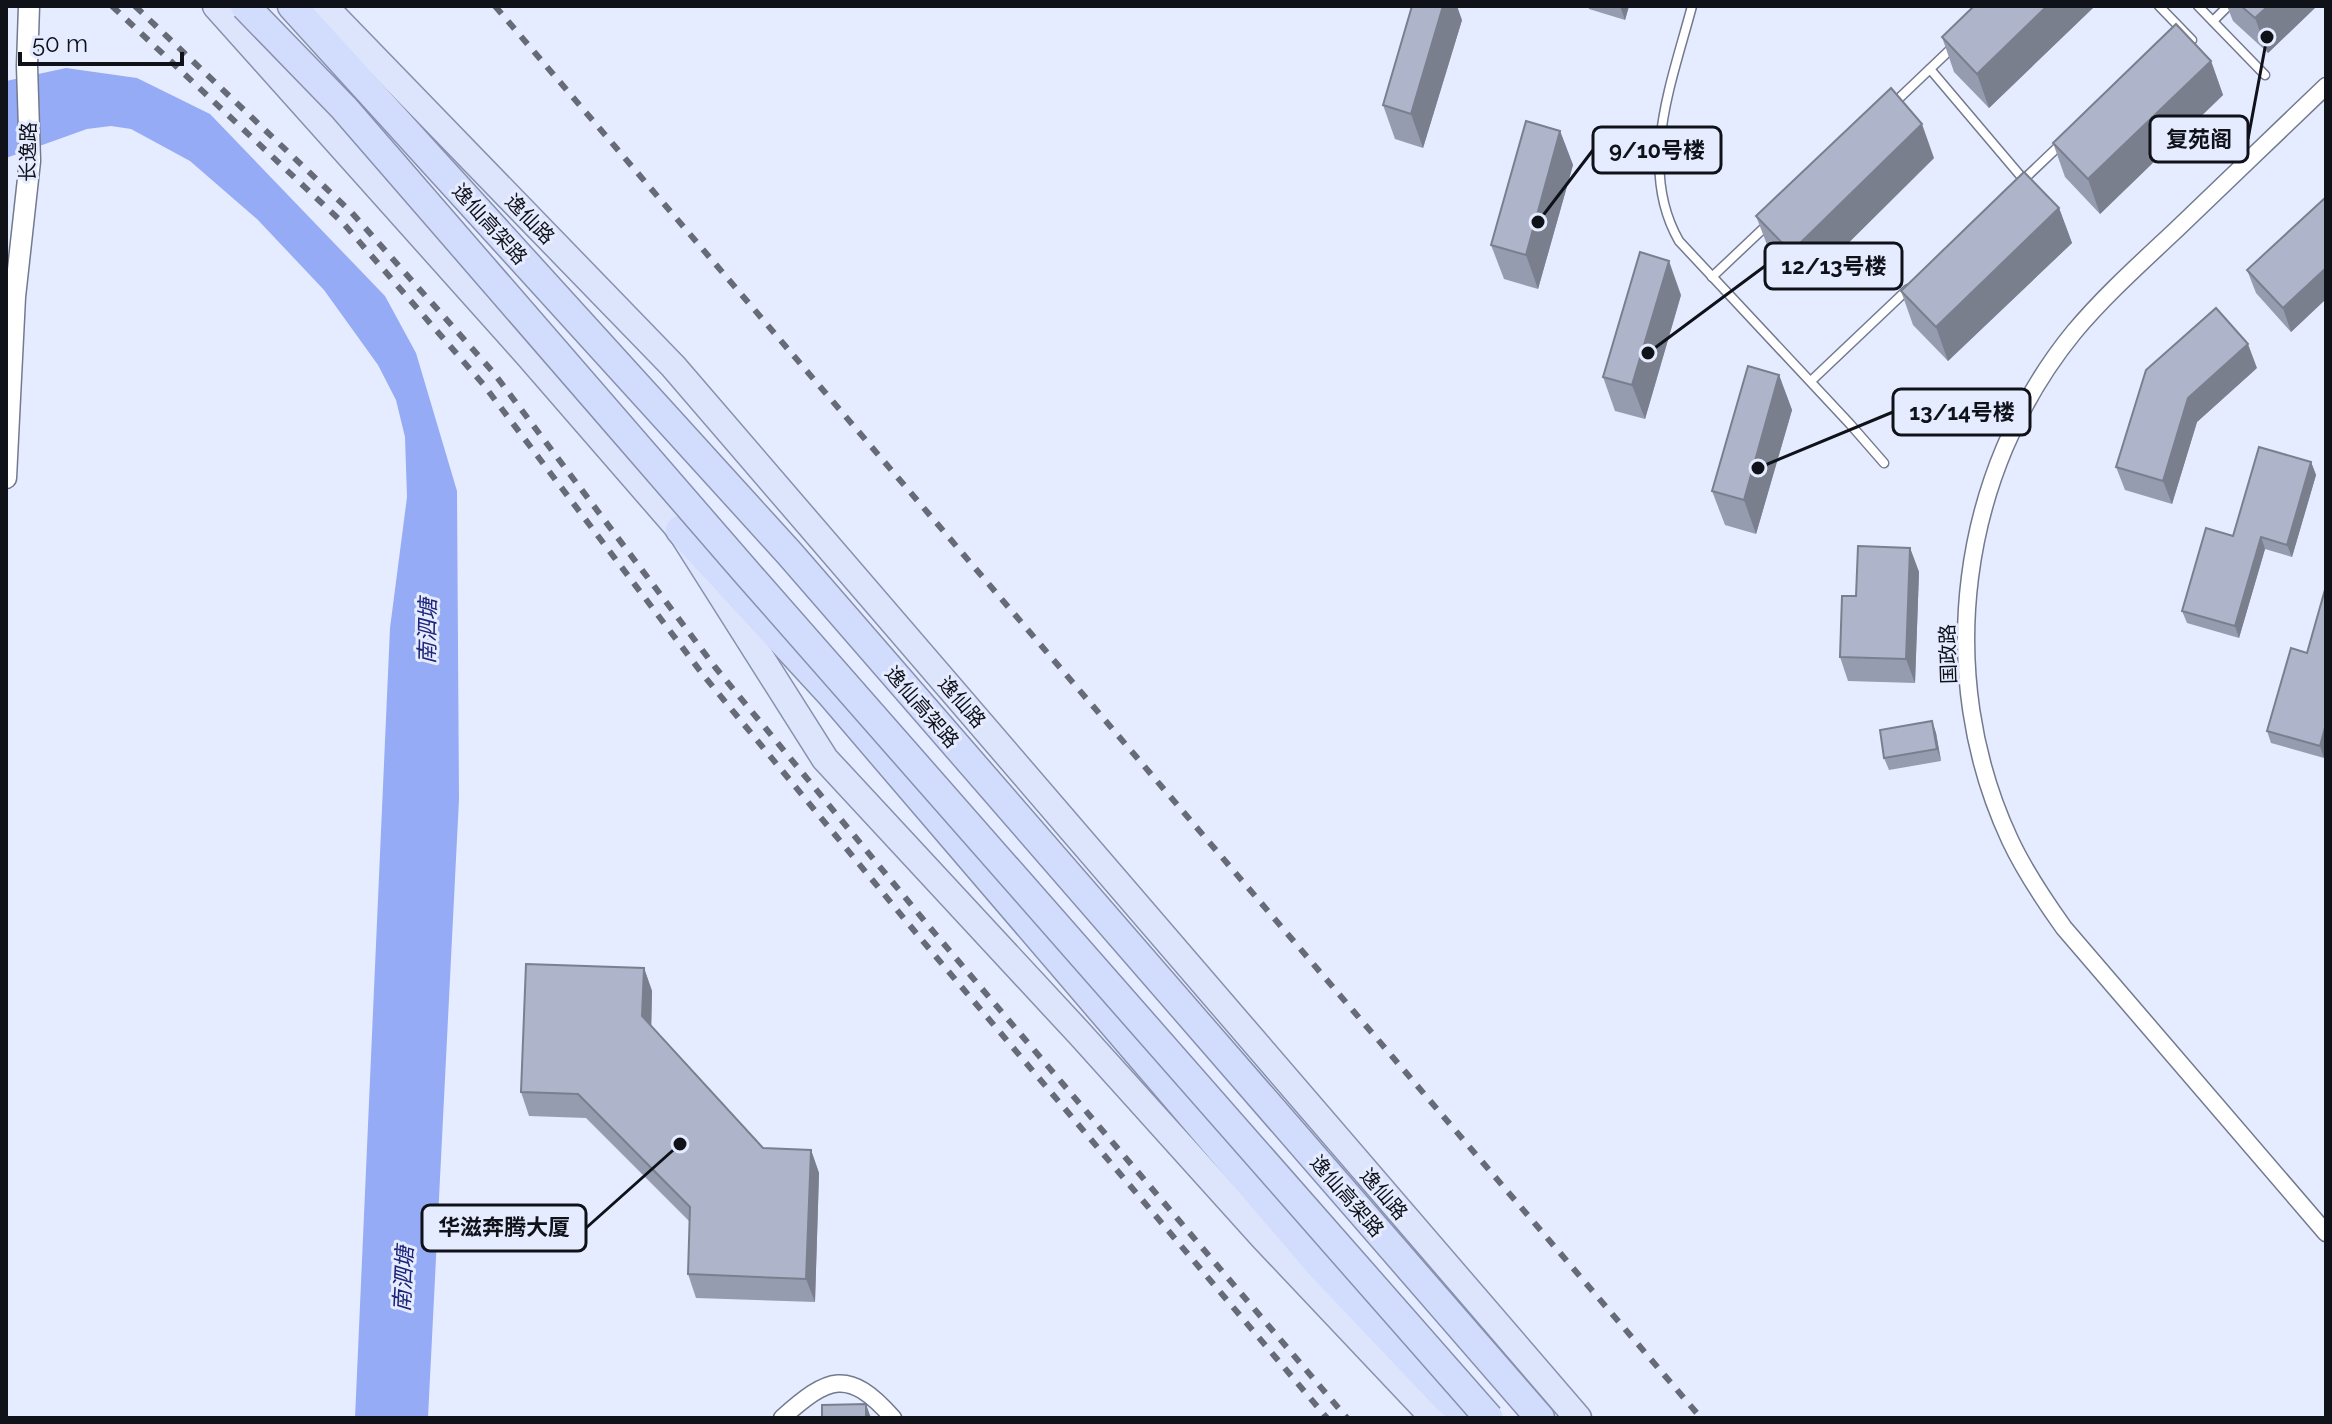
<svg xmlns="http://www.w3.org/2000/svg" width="2332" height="1424" font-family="Raleway,'Noto Sans SC',sans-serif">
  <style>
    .forest { fill: #96abf6 }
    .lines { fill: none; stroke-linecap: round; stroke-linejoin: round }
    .service-casing { stroke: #737a8f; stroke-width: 11 }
    .minor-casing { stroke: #737a8f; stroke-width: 19 }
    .tertiary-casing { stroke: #737a8f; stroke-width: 23 }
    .primary-casing { stroke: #8790ad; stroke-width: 29 }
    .trunk-casing { stroke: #8790ad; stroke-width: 31 }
    .service { stroke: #fff; stroke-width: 8 }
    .minor { stroke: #fff; stroke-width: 16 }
    .tertiary { stroke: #fff; stroke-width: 20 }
    .primary { stroke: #dde5fd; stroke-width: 26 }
    .trunk { stroke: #d2dcfc; stroke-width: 28 }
    .rail { stroke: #676b77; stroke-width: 6; stroke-dasharray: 10 10; stroke-linecap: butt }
    .trunk-bridge-casing { stroke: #8790ad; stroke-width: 31; stroke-linecap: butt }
    .trunk-bridge { stroke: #d2dcfc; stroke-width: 28 }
    .wall { fill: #969caf }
    .shaded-wall { fill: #7a7f8e }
    .building { fill: #aeb5cb; stroke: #7a7f8e; stroke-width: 2 }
    .labels { text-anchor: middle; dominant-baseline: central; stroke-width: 6; stroke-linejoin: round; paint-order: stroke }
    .street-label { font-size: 20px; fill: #10121a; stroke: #e6ecff }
    .water-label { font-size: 22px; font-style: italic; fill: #1d2479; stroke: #e6ecff }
    .leader { fill: none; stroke: #10121a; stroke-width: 3 }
    .callout-dot { fill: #10121a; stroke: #e6ecff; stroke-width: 3 }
    .callout { fill: #e6ecff; stroke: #10121a; stroke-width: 3 }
    .callout-label { font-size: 22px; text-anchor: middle; font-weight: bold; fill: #10121a }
  </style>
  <rect width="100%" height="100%" fill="#e6ecff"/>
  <path class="forest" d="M66,68L137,78L210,114L385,296L416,353L457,491L459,799L428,1418H355L390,628L407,497L405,437L396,400L378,365L324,290L257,219L190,161L131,129L111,126L87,129L6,158V81Z"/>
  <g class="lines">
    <g class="service-casing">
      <g id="service">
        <path d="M1692,6C1672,82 1637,168 1679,241L1850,424L1884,463"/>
        <path d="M2159,6L2192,40"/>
        <path d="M2198,6L2265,75"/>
        <path d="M2213,21L2228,6"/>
        <path d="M1930,69L2024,180"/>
        <path d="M1892,105L1955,45"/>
        <path d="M2020,183L2062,143"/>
        <path d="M1712,277L1767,225"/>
        <path d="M1811,381L1908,289"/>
      </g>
    </g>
    <g class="minor-casing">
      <g id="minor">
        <path d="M2326,86C2276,134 2227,181 2177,229C2142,262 2105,295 2074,332C1959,473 1933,675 2010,840C2025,872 2044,900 2064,928L2326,1233"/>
        <path d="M782,1418C828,1377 848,1367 893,1418"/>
      </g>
    </g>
    <g class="tertiary-casing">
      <path id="tertiary" d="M6,478L15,297L30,161L27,66L29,6"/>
    </g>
    <g class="primary-casing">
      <g id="primary">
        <path d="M216,6L529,356L680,530L825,759L1080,1034L1263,1237L1434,1418"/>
        <path d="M324,6L673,366L1578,1418"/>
      </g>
    </g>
    <g class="trunk-casing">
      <g id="trunk">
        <path d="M292,6L790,554L1540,1418"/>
        <path d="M680,530L830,693L1318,1263L1448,1400L1470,1418"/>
      </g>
    </g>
    <use href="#service" class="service"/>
    <use href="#minor" class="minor"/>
    <use href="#tertiary" class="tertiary"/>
    <use href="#primary" class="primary"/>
    <use href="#trunk" class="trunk"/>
    <g class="rail">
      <path d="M112,6L343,223L483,384L704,676L921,939L1327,1418"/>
      <path d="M135,6L352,213L493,372L715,667L932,930L1347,1418"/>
      <path d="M495,6L1701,1418"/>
    </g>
    <g class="trunk-bridge-casing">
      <path id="trunk-bridge" d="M245,6L344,108L747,573L1489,1418"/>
    </g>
    <use href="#trunk-bridge" class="trunk-bridge"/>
  </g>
  <g class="wall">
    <path d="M1588,6H1629L1625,20L1589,9Z"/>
    <path d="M1974,6H2095L1989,108L1954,72L1942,37Z"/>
    <path d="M2227,6H2317L2268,53L2233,21Z"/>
    <path d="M1462,20L1423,148L1395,139L1383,105Z"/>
    <path d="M2211,61L2223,95L2100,214L2065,177L2053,143Z"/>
    <path d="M1560,131L1573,165L1538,289L1504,279L1491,245Z"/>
    <path d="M1934,158L1804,287L1769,250L1756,216Z"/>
    <path d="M2326,197V299L2291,332L2256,293L2247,270Z"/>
    <path d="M2059,208L2072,243L1948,361L1913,325L1901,291Z"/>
    <path d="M1681,295L1645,419L1615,411L1603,377Z"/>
    <path d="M2257,368L2197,422L2172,504L2125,490L2116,467Z"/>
    <path d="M1779,375L1792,410L1756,534L1725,525L1712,491Z"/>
    <path d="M2311,462L2316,475L2292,557L2265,549L2239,638L2187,623L2182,611L2233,536Z"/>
    <path d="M1910,548L1919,572L1915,683L1848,681L1840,657L1856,596Z"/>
    <path d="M2326,586V751L2324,758L2271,743L2267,731L2307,653Z"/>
    <path d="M1932,721L1936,733L1941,761L1889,770L1884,758Z"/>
    <path d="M644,968L652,991L651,1026L763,1148L811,1150L819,1173L815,1302L696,1298L688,1274L690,1222L586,1118L529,1116L521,1092Z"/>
  </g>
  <g class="shaded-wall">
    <path d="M1443,6H1457L1462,20L1423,148L1411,114Z"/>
    <path d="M1620,6H1629L1625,20Z"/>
    <path d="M2047,6H2095L1989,108L1977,74Z"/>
    <path d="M2268,6H2317L2268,53L2255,18Z"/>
    <path d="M2211,61L2223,95L2100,214L2088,179Z"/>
    <path d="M1922,124L1934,158L1804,287L1791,252Z"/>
    <path d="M1560,131L1573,165L1538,289L1526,255Z"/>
    <path d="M2059,208L2072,243L1948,361L1936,327Z"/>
    <path d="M1669,261L1681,295L1645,419L1632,385Z"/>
    <path d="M2326,268V299L2291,332L2283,308Z"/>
    <path d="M2248,344L2257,368L2197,422L2172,504L2163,481L2188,398Z"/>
    <path d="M1779,375L1792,410L1756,534L1744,500Z"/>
    <path d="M2311,462L2316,475L2292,557L2287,545Z"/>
    <path d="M2261,537L2265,549L2239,638L2235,626Z"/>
    <path d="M1910,548L1919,572L1915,683L1906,659Z"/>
    <path d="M1932,721L1936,733L1941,761L1937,749Z"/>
    <path d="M2326,724V751L2324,758L2320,746Z"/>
    <path d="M644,968L652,991L651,1039L642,1016Z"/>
    <path d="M811,1150L819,1173L815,1302L806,1279Z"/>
    <path d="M866,1404L871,1418H866Z"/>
  </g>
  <g class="building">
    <path d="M1412,6H1443L1411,114L1383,105Z"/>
    <path d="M1974,6H2047L1977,74L1942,37Z"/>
    <path d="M2241,6H2268L2255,18Z"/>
    <path d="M2176,24L2211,61L2088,179L2053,143Z"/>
    <path d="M1891,88L1922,124L1791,252L1756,216Z"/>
    <path d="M1526,121L1560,131L1526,255L1491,245Z"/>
    <path d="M2024,172L2059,208L1936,327L1901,291Z"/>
    <path d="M2326,197V268L2283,308L2247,270Z"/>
    <path d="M1640,252L1669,261L1632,385L1603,377Z"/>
    <path d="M2216,308L2248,344L2188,398L2163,481L2116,467L2146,370Z"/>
    <path d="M1748,366L1779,375L1744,500L1712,491Z"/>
    <path d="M2259,447L2311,462L2287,545L2261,537L2235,626L2182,611L2206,528L2233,536Z"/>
    <path d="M1858,546L1910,548L1906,659L1840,657L1842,596H1856Z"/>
    <path d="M2326,586V724L2320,746L2267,731L2291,648L2307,653Z"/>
    <path d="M1932,721L1937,749L1884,758L1880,730Z"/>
    <path d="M526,964L644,968L642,1016L763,1148L811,1150L806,1279L688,1274L690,1207L578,1094L521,1092Z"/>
    <path d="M866,1404V1418H822V1405Z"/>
  </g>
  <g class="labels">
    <g class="street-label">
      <text transform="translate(28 152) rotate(-89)">长逸路</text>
      <text transform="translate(530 219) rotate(46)">逸仙路</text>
      <text transform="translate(490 224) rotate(48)">逸仙高架路</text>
      <text transform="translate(1948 654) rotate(-92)">国政路</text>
      <text transform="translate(962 702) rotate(49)">逸仙路</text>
      <text transform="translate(922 707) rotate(49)">逸仙高架路</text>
      <text transform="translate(1384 1194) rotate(49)">逸仙路</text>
      <text transform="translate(1347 1196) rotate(49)">逸仙高架路</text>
    </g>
    <g class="water-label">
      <text transform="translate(427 631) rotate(-89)">南泗塘</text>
      <text transform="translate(403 1279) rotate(-87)">南泗塘</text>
    </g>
  </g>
  <path class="leader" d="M2267 37L2248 139M1538 222L1593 150M1648 353L1765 266M1758 468L1893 412M680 1144L586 1228"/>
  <g class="callout-dot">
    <circle cx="2267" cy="37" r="8"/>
    <circle cx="1538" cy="222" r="8"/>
    <circle cx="1648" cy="353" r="8"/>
    <circle cx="1758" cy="468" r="8"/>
    <circle cx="680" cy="1144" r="8"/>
  </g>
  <g class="callout">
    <rect x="2150" y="116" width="98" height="46" rx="8"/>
    <rect x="1593" y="127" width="128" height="46" rx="8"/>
    <rect x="1765" y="243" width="137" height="46" rx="8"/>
    <rect x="1893" y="389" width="137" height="46" rx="8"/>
    <rect x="422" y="1205" width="164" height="46" rx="8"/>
  </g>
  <g class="callout-label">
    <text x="2199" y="147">复苑阁</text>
    <text x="1657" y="158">9/10号楼</text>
    <text x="1834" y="274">12/13号楼</text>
    <text x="1962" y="420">13/14号楼</text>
    <text x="504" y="1235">华滋奔腾大厦</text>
  </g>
  <rect width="2332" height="1424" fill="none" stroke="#10121a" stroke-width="16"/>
  <path d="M20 52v12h162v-12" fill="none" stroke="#10121a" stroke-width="4"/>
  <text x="32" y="52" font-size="24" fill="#10121a" stroke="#e6ecff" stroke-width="6" paint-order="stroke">50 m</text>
</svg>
